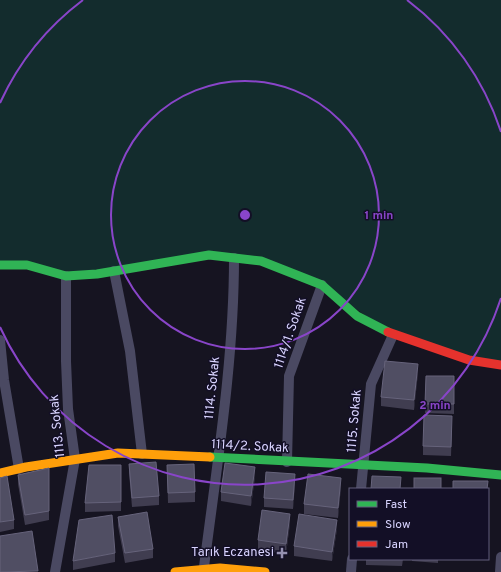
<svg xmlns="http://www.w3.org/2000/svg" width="501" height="572" font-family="Overpass,sans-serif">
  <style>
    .green { fill: #132c2d }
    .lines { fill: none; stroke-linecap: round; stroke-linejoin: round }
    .street { stroke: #4a4962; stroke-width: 10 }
    .fast { stroke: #30b455; stroke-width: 9 }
    .slow { stroke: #ff9f0a; stroke-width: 9 }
    .jam { stroke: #e5322d; stroke-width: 9 }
    .wall { fill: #403d50 }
    .shaded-wall { fill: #282635 }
    .building { fill: #504e63; stroke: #66637b }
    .ring { fill: none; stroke: #8945c9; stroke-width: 2 }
    .poi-dot { fill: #9591b1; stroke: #130f26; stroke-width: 1.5 }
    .labels { text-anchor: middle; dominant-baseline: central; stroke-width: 3; stroke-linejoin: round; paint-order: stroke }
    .street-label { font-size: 13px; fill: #d9d4ff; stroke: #130f26 }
    .poi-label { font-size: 13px; fill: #d9d4ff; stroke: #130f26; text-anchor: end }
    .centre { fill: #8945c9; stroke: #130f26; stroke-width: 2 }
    .ring-label { font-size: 12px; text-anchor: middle; font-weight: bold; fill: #8945c9; stroke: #130f26; stroke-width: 3; stroke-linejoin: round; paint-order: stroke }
  </style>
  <rect width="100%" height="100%" fill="#161421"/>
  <path class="green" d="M0,0H501V365L393,335L322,285L261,261L209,255L97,274L0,265Z"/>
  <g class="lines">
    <g class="street">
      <path d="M114,271L130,351L142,454"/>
      <path d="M0,340L4,380L19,469"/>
      <path d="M287,462L289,376L322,285"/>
      <path d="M361,489L371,384L393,335"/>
      <path d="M204,567C217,464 234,361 234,258"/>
      <path d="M55,572L75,459L68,409L66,361V276"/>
      <path d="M351,572L352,559"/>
      <path d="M500,572L501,557"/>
    </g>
    <g class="fast">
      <path d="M0,265H27L66,276L97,274L209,255L261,261L322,285L357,316L388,332"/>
      <path d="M210,457L427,468L501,475"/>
    </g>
    <g class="slow">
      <path d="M0,473L26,467L118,453L210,457"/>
      <path d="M175,572L220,568L265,572"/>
    </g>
    <path class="jam" d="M388,332L469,360L501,365"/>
  </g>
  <g class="wall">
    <path d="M418,373L414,410L381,406V397Z"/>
    <path d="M426,376H454V414L425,413Z"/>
    <path d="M452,426L451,456L423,455V446Z"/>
    <path d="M129,464L159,496V505L132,507L129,473Z"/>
    <path d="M121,465V511L85,512V503Z"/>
    <path d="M167,465L195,492V502L168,503Z"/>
    <path d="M49,468V520L25,525L18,484V475Z"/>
    <path d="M255,477L251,506L221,501V492Z"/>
    <path d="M0,478L14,520V529L0,532Z"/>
    <path d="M295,484L293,509L264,507V498Z"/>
    <path d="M341,487L338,518L304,514V504Z"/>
    <path d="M118,517L153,549V558L125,563L118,526Z"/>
    <path d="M290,523L286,554L258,550V540Z"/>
    <path d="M337,529L332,561L294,556V546Z"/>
    <path d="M115,553V562L73,570V561Z"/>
    <path d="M366,559H403L402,566L366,565Z"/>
    <path d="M412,559H438V563L412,561Z"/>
    <path d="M449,559H458L449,560Z"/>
  </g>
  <g class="shaded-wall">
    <path d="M418,364V373L414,410V400Z"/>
    <path d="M255,467V477L251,506V496Z"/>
    <path d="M295,474V484L293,509V500Z"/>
    <path d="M341,478V487L338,518V508Z"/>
    <path d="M290,514V523L286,554V544Z"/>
    <path d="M337,520V529L332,561V552Z"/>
  </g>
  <g class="building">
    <path d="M385,361L418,364L414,400L381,397Z"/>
    <path d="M426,376H454V404H425Z"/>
    <path d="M424,415L452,416L451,447L423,446Z"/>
    <path d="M156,462L159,496L132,498L129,464Z"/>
    <path d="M225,463L255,467L251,496L221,492Z"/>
    <path d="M194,464L195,492L168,493L167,465Z"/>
    <path d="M89,465H121V502L85,503Z"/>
    <path d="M49,468V511L25,515L18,475Z"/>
    <path d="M266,472L295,474L293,500L264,498Z"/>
    <path d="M308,474L341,478L338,508L304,504Z"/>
    <path d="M7,476L14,520L0,522V478Z"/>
    <path d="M372,476L401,477L400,489H371Z"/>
    <rect x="414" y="478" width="27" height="11"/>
    <path d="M453,481H488L487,489H453Z"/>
    <path d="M262,510L290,514L286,544L258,540Z"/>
    <path d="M147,512L153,549L125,553L118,517Z"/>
    <path d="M299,514L337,520L332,552L294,546Z"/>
    <path d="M112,515L115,553L73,561L79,520Z"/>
    <path d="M32,531L38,571L0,572V536Z"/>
  </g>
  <g class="ring">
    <circle cx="245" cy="215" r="134"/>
    <path d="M501 298A269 269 0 0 1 0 327M0 103A269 269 0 0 1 83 0M407 0A269 269 0 0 1 501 132"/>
  </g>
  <path class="poi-dot" d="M280 547h4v4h4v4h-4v4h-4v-4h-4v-4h4z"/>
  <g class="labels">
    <g class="street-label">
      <text transform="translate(291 333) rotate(-71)">1114/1. Sokak</text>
      <text transform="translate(213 388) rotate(-84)">1114. Sokak</text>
      <text transform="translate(355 421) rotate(-85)">1115. Sokak</text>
      <text transform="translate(58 426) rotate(-96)">1113. Sokak</text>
      <text transform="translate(250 447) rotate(3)">1114/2. Sokak</text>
    </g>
    <g class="poi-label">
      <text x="274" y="553">Tarık Eczanesi</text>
    </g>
  </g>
  <circle cx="245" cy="215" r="6" class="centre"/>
  <g class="ring-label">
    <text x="379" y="219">1 min</text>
    <text x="435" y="409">2 min</text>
  </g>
  <rect x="349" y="488" width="140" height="72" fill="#130f26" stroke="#625e7d"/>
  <rect x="357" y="501" width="20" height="6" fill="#30b455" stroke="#625e7d"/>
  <text x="385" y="508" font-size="12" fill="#d9d4ff">Fast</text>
  <rect x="357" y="521" width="20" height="6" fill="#ff9f0a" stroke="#625e7d"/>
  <text x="385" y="528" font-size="12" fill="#d9d4ff">Slow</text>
  <rect x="357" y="541" width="20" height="6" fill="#e5322d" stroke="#625e7d"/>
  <text x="385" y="548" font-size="12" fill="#d9d4ff">Jam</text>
</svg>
